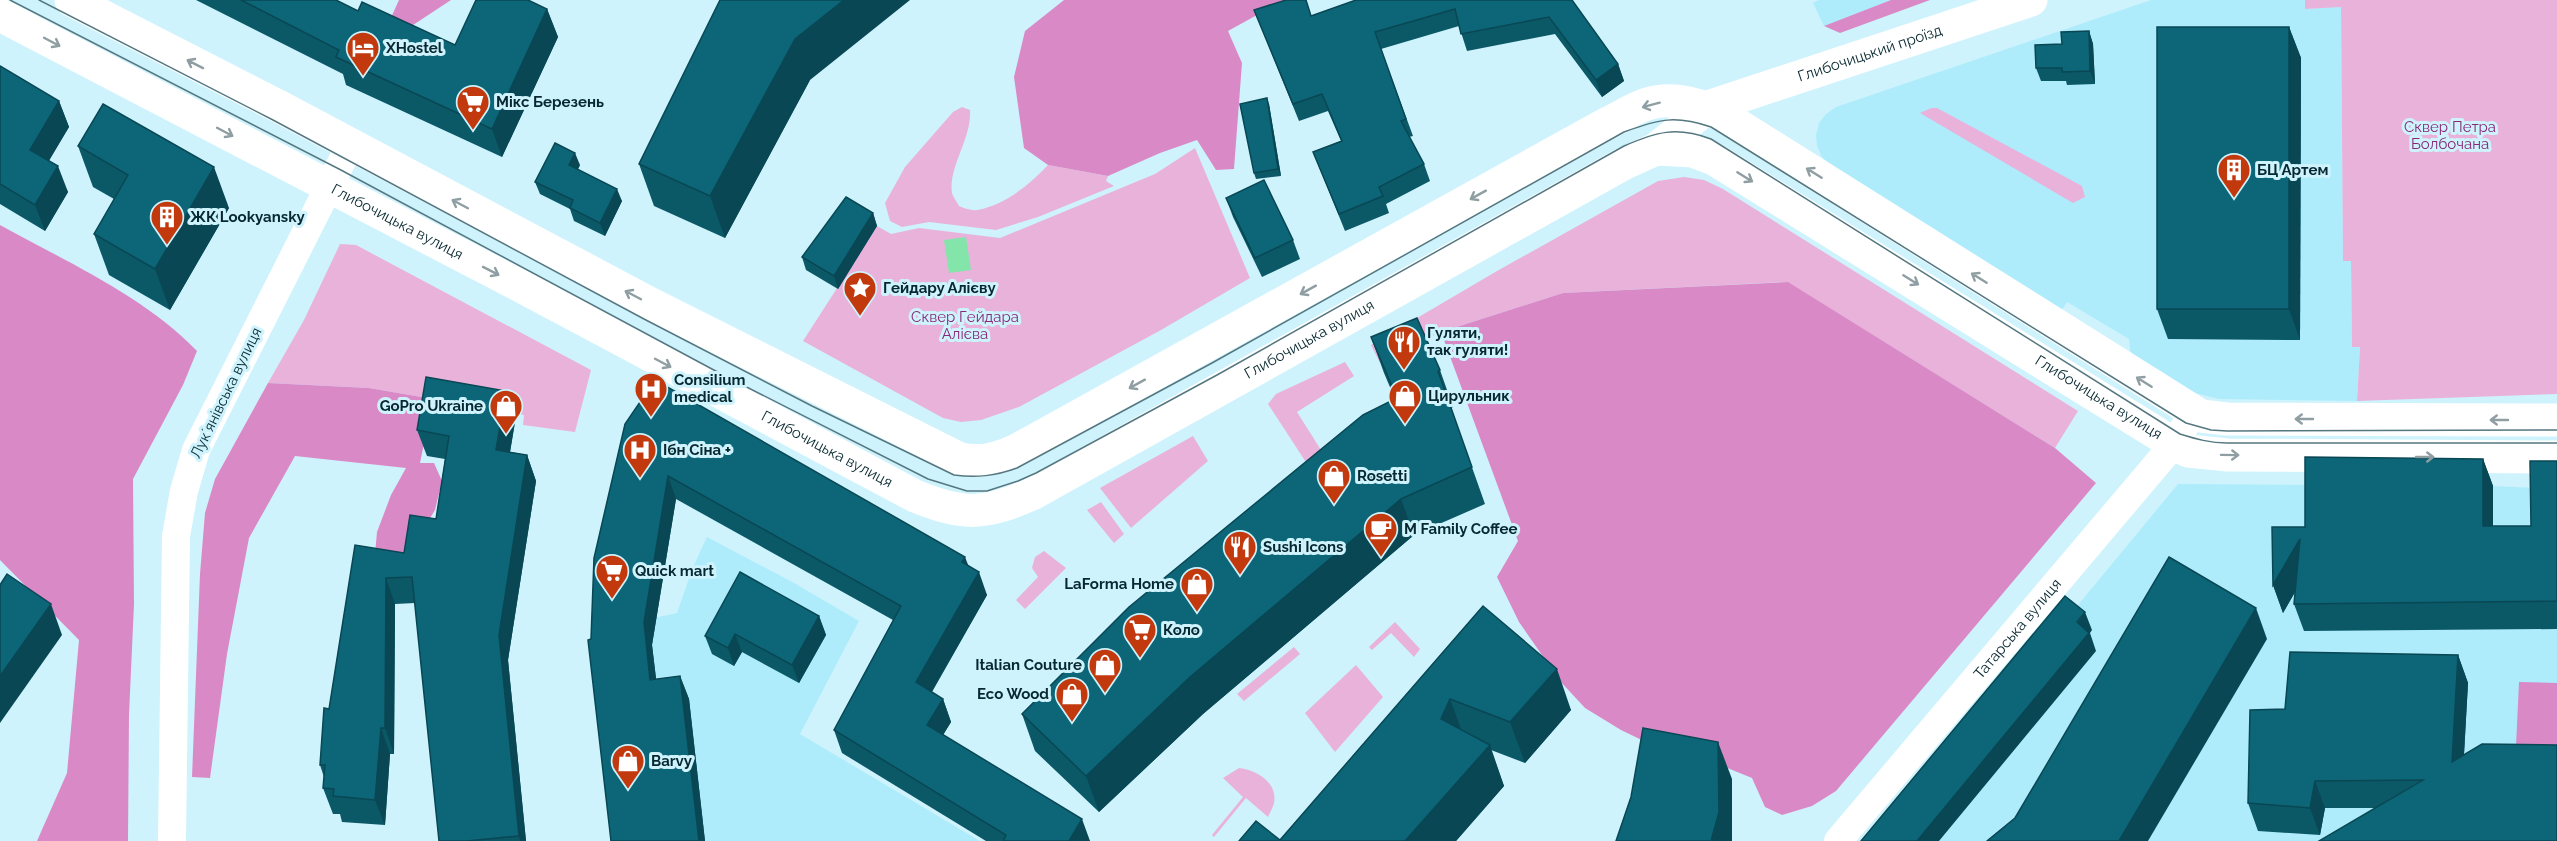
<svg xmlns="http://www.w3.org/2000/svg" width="2557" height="841" font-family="Raleway,sans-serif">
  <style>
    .built { fill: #aeecfc }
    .green { fill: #e9b2db }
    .forest { fill: #da89c7 }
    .water { fill: #84e5aa }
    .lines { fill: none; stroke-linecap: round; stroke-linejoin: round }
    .minor { stroke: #fff; stroke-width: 28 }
    .secondary { stroke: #fff; stroke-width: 33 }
    .tram { stroke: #557780; stroke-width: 1.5 }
    .wall { fill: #0b5867 }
    .shaded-wall { fill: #094754 }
    .building { fill: #0d6678; stroke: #094754; stroke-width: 1.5 }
    .oneway { stroke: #8f9ea2 }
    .labels { text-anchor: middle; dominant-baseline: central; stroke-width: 6; stroke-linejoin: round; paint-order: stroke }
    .poi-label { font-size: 15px; font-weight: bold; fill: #072830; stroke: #cef3fc; text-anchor: start }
    .street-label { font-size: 15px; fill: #072830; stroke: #cef3fc }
    .park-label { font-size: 15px; fill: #872977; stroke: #cef3fc }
  </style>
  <rect width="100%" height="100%" fill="#cef3fc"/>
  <g class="built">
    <path d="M1819,0H1891L1824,26L1813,3Z"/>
    <path d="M2151,0H2305L2306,9L2341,6L2343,261H2351L2352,346L2360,347L2357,401L2219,399L2191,392L2131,357L2129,339L2067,302L2060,313L1830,165L1822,157L1817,146L1816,135L1819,123L1826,114L1836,107Z"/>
    <path d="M2178,484L2493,486L2557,489V841H1883Z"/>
    <path d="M707,537L794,583L859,621L800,734L980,841H617L599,630L677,613L693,567Z"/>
  </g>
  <g class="green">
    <path d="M2305,0H2557V394L2357,401L2360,347H2352L2351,261H2343L2341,7L2305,9Z"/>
    <path d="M962,107L970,110C972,138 948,167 952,193C953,197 957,202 959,206C964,208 971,211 977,210C1005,205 1029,185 1048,165L1108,176L1106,181L1114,186L1038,217L996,230L929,222L902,227L890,221L885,203L905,167L953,112Z"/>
    <path d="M1931,108H1937L2082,186L2085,197L2073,203L1920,113Z"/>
    <path d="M1195,148L1250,278L1161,330L1019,407L981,420L961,422L943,418L803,341L877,226L891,234L919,228L1000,238L1155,174Z"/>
    <path d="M1684,177L1704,180L1723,189L2078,411L2055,448L1787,282L1563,293L1441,332L1380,363L1371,345L1497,271L1658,181Z"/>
    <path d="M340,244L356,245L591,370L575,432L523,425L524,415L369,388L268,383L304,320Z"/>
    <path d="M1345,362L1354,376L1297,412L1321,450L1313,473L1268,404L1276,394Z"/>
    <path d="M1193,436L1208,461L1131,528L1100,488Z"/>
    <path d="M1101,502L1124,534L1114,543L1087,510Z"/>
    <path d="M1044,551L1066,568L1025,609L1016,600L1038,577L1032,568L1035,557Z"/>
    <path d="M1395,622L1420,649L1414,657L1391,633L1372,650L1369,647Z"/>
    <path d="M1294,647L1300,654L1244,701L1237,694Z"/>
    <path d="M1356,665L1383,697L1335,752L1305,713Z"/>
    <path d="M1239,768C1256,770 1278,782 1274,803C1273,807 1270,813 1268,817L1246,798L1214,837L1212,835L1243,797L1223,778Z"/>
  </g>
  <g class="forest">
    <path d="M399,0H451L407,29L389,22Z"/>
    <path d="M1064,0H1284L1228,31L1242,63L1234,169L1216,170L1197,140L1160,153L1108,176L1048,165L1024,148L1014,77L1025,31Z"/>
    <path d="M1891,0H1930L1840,33L1824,26Z"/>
    <path d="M0,225C67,262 144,296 197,351L183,385L133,479L134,604L129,715L128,841H37L67,773L79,640L0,560Z"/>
    <path d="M1788,282L2055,448L2096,483L1836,791L1812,806L1782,815L1765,807L1752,778L1720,765L1679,758L1621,730L1585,708L1560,681L1519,622L1497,577L1518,541L1441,332L1563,293Z"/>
    <path d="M268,383L369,388L433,399L420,463H434L442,481L435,510L400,567L374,565L377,532L391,495L406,468L295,456L249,538L227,654L210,778L192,777L200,574L205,513L215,479Z"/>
    <path d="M2519,682L2557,683V748L2516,746Z"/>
  </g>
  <path class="water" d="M966,237L971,270L949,273L944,240Z"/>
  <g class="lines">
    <g class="minor">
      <path d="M172,841L176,536L184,491L196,450L350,145"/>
      <path id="s1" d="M1838,841L2174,444L2193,413"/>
    </g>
    <g class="secondary">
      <path d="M71,0L280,107L651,304L960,459C982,463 997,459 1017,450L1608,123C1621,117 1634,108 1647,104C1673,96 1702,104 1725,117L2201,416L2227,419L2557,420"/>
      <path id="s2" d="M0,15L534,293L915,496C964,516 984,515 1032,494L1623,164L1656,149L1708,107L2031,0"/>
      <path id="s3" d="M1656,149L1693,151L1714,159L2174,444L2188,451L2228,455L2557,457"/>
    </g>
    <g class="tram">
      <path d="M10,0L339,169L725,376L928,479L967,491H987L1018,481L1036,473L1217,375L1624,146C1656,132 1676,126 1711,139L2180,434C2196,439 2210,443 2227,443H2557"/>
      <path d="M39,0L273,120L644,319L812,406L954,475C977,478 995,476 1017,468L1212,363L1624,132C1659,119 1675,115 1711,127L2186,423L2211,430L2227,431L2557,430"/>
    </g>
  </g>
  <g class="wall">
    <path d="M196,0H336L358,11L455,45L547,9L558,37L502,157L346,85L343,74Z"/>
    <path d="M1572,0L1618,64L1624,81L1602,97L1555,34L1467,51L1459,26L1381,49L1413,136L1409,137L1424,164L1430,181L1386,204L1389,213L1345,231L1313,152L1341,141L1328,111L1299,121L1254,10L1312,16Z"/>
    <path d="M2289,27L2301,58L2300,340L2168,339L2157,309Z"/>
    <path d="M2089,31L2093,44L2095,84L2067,85L2066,81H2041L2036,68L2062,44Z"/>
    <path d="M0,66L59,101L69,127L49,160L68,192L45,231L0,204Z"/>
    <path d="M810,80L725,238L654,206L639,164Z"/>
    <path d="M1269,104L1281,176L1256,179L1254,173Z"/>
    <path d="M78,146L229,208L170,310L109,275L94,234L114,199L93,187Z"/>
    <path d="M580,165L578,169L622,201L605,236L574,221L570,209L540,194L535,182Z"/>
    <path d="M1226,198L1293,240L1300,259L1262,277L1233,217Z"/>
    <path d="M873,213L877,226L838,289L806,270L802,257Z"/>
    <path d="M1371,337L1440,370L1453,407L1451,408L1485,504L1414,535L1203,714L1099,812L1035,751L1022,714L1395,399L1384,373Z"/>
    <path d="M506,391L516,416L510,452L527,455L536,481L508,660L526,841H439L415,603L395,604L394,754H390L385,825L342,822L340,814H333L323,788L324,777L320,765L355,545L404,553L436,519L445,459L427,456L417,430Z"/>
    <path d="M625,424L969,566L987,595L932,692L943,699L951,722L943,735L1090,841H986L842,753L834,730L893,620L676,499L652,645L656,679L680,676L689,699L705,841H611L591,639Z"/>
    <path d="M2483,459L2493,486V526H2531L2557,461V629L2304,631L2294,604L2295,592L2283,613L2273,585L2305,527Z"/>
    <path d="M1483,606L1571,710L1525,763L1491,750L1504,786L1456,841H1239L1280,840Z"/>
    <path d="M819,616L826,635L799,683L742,652L734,666L712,654L705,636Z"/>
    <path d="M2458,655L2468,683L2464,755L2375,808H2325L2320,835L2258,831L2248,803L2285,709Z"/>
  </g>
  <g class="shaded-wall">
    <path d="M844,0H910L810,80L725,238L710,196L795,39Z"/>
    <path d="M547,9L558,37L502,157L492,129Z"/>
    <path d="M2289,27L2301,58L2300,340L2289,309Z"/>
    <path d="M2089,31L2093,44L2095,84L2090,71Z"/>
    <path d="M1618,64L1624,81L1602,97L1596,80Z"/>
    <path d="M1267,98L1269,104L1281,176L1278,169Z"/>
    <path d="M59,101L69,127L40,176L30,150Z"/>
    <path d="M575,153L580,165L574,177L569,165Z"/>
    <path d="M58,166L68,192L45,231L35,205Z"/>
    <path d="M214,167L229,208L170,310L155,269Z"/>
    <path d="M617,189L622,201L605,236L600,223Z"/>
    <path d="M873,213L877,226L838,289L834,276Z"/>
    <path d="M506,391L516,416L506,476L496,450Z"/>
    <path d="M527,455L536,481L508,660L526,841H520L519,836L499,635Z"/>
    <path d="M2483,459L2493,486V554L2483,526Z"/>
    <path d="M668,476L676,499L652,645L659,703L650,680L644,622Z"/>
    <path d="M1401,499L1414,535L1203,714L1099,812L1086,776L1190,677Z"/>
    <path d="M2300,539L2310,566L2283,613L2273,585Z"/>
    <path d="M965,557L974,580L962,562Z"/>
    <path d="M979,572L987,595L924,705L916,682Z"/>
    <path d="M386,578L395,604L394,754L385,728Z"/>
    <path d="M51,604L62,635L0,723V676Z"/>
    <path d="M2256,608L2267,639L2148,841H2119Z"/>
    <path d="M2085,612L2092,630L2090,633L2096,651L1939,841H1917Z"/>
    <path d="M819,616L826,635L799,683L792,665Z"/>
    <path d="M735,634L742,652L734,666L728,648Z"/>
    <path d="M2458,655L2468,683L2462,789L2452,762Z"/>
    <path d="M1557,669L1571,710L1525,763L1510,722Z"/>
    <path d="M680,676L689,699L705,841H699Z"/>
    <path d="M943,699L951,722L935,748L927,725Z"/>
    <path d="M1450,699L1465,740L1441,719Z"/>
    <path d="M381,728L390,754L385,825L375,800Z"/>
    <path d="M1718,742L1732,779V841H1711Z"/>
    <path d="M1490,745L1504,786L1456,841H1405Z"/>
    <path d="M2315,781L2325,808L2320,835L2310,808Z"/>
    <path d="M1082,819L1090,841H1069Z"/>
  </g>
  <g class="building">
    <path d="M241,0H336L358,11L362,2L455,45L476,0H528L547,9L492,129L336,57L339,50Z"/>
    <path d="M720,0H844L795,39L710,196L639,164Z"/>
    <path d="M1286,0H1306L1311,16L1356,0H1572L1618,64L1596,80L1549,17L1461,34L1455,9L1375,32L1406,119L1401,121L1424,164L1379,187L1383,196L1339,214L1313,152L1342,141L1322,94L1293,104L1254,10Z"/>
    <rect x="2157" y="27" width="132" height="282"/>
    <path d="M2089,31L2090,71L2062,72V68H2036L2035,45L2062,44L2061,32Z"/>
    <path d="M0,66L59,101L30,150L58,166L35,205L0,184Z"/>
    <path d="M1267,98L1278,169L1254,173L1240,104Z"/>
    <path d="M103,104L214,167L155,269L94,234L128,175L78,146Z"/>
    <path d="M555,143L575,153L569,165L617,189L600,223L570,208L573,200L535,182Z"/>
    <path d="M1264,180L1293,240L1255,258L1226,198Z"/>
    <path d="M846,197L873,213L834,276L802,257Z"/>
    <path d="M1417,318L1440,370L1438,371L1472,467L1401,499L1190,677L1086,776L1022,714L1129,607L1363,415L1397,398L1371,337Z"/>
    <path d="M426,377L506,391L496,450L527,455L499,635L519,836L467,841H439L412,577L386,578L385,728H381L375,800L333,796L334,789L323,788L325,765H320L324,708L329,709L355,545L404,553L410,515L436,519L449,436L417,430Z"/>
    <path d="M655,380L965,557L962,562L979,572L916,682L943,699L927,725L1082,819L1069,841H1003L1006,835L834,730L901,606L668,476L644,622L650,680L680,676L699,841H611L588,640L591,639L594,558L625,424Z"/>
    <path d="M2305,457L2483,459V526H2531L2530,461H2557V601L2294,604L2300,539L2273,585L2272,527H2305Z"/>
    <path d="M2169,557L2256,608L2119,841H1987L2015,818Z"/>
    <path d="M740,572L819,616L792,665L735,634L728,648L705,636Z"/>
    <path d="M7,574L51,604L0,676V585Z"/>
    <path d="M2065,596L2085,612L2077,622L2089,633L1917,841H1861Z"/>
    <path d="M1483,606L1557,669L1510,722L1450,699L1441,719L1490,745L1405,841H1239L1256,821L1280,840Z"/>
    <path d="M2290,652L2458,655L2452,762L2482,744L2557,745V841H2319L2423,780L2315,781L2310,808L2248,803L2250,710L2285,709Z"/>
    <path d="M1643,728L1718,742L1719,812L1711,841H1616L1631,797Z"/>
  </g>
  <defs><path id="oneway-shaft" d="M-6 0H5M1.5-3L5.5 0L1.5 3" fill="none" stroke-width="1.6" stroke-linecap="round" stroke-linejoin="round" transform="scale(1.5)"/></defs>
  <g class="oneway">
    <use href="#oneway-shaft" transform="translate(52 42) rotate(28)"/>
    <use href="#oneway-shaft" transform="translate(195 64) rotate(-153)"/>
    <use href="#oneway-shaft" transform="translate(1651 105) rotate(165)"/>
    <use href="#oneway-shaft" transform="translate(225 132) rotate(28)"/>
    <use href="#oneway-shaft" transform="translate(1814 173) rotate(-148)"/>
    <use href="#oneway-shaft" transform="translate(1745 177) rotate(32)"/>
    <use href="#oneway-shaft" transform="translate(1478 195) rotate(151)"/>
    <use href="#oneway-shaft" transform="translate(460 204) rotate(-152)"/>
    <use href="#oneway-shaft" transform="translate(491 271) rotate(27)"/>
    <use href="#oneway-shaft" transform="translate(1979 278) rotate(-148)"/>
    <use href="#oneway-shaft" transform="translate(1911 280) rotate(32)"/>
    <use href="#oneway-shaft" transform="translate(1308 290) rotate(151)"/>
    <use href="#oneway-shaft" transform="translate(633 295) rotate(-152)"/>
    <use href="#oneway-shaft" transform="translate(663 363) rotate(28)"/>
    <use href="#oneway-shaft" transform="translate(2144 382) rotate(-148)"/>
    <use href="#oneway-shaft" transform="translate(1137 384) rotate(151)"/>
    <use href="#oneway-shaft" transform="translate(2304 419) rotate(-180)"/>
    <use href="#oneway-shaft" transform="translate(2499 420) rotate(-180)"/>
    <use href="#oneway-shaft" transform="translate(2230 455) rotate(1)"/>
    <use href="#oneway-shaft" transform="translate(2425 457)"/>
  </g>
  <defs>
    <g id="hotel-pin" transform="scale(1.725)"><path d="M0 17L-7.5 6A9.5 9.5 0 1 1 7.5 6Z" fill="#c2390e" stroke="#cef3fc"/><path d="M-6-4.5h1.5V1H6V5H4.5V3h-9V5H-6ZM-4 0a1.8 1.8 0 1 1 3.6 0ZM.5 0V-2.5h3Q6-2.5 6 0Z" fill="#fff"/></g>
    <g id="supermarket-pin" transform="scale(1.725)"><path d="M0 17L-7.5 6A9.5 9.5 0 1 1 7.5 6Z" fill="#c2390e" stroke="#cef3fc"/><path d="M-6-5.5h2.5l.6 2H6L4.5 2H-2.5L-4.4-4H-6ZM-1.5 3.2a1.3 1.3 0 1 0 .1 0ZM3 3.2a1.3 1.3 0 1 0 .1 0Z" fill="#fff"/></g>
    <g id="building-pin" transform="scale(1.725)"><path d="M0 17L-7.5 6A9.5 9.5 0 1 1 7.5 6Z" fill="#c2390e" stroke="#cef3fc"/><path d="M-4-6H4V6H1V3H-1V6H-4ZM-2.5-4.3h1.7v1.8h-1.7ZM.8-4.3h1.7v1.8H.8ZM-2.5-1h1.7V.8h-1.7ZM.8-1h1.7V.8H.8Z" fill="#fff"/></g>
    <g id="sight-pin" transform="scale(1.725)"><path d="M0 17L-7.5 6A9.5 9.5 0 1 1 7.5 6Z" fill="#c2390e" stroke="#cef3fc"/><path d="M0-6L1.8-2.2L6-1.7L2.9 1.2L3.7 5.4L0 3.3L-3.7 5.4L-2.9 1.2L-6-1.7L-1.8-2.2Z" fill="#fff"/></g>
    <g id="restaurant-pin" transform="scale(1.725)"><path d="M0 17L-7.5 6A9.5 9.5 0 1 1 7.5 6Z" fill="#c2390e" stroke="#cef3fc"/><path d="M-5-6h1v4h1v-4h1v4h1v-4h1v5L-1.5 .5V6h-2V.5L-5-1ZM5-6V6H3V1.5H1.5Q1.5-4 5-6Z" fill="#fff"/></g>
    <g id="hospital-pin" transform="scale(1.725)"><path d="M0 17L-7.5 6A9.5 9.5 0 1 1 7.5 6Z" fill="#c2390e" stroke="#cef3fc"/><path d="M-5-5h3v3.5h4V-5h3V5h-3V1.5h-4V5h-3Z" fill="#fff"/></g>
    <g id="shop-pin" transform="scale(1.725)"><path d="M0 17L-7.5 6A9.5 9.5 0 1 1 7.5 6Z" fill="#c2390e" stroke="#cef3fc"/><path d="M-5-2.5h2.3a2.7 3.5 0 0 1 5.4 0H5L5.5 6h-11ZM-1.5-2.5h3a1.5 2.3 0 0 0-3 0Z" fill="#fff"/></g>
    <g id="cafe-pin" transform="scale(1.725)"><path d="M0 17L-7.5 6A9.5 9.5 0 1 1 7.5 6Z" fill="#c2390e" stroke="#cef3fc"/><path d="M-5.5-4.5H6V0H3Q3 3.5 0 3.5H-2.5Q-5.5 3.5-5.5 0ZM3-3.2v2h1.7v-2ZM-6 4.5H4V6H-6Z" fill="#fff"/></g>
  </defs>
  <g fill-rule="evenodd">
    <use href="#hotel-pin" x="363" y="48"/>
    <use href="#supermarket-pin" x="473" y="102"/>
    <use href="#building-pin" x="2234" y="170"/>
    <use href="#building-pin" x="167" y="217"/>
    <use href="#sight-pin" x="860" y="288"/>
    <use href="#restaurant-pin" x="1404" y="342"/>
    <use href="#hospital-pin" x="651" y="389"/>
    <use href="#shop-pin" x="1405" y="396"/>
    <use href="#shop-pin" x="506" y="406"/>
    <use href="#hospital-pin" x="640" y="450"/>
    <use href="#shop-pin" x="1334" y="476"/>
    <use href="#cafe-pin" x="1381" y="529"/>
    <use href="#restaurant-pin" x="1240" y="547"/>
    <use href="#supermarket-pin" x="612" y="571"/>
    <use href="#shop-pin" x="1197" y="584"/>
    <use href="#supermarket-pin" x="1140" y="630"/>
    <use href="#shop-pin" x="1105" y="665"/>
    <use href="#shop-pin" x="1072" y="694"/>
    <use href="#shop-pin" x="628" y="761"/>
  </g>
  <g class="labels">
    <g class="poi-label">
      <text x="386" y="48">XHostel</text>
      <text x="496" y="102">Мікс Березень</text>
      <text x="2257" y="170">БЦ Артем</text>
      <text x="190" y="217">ЖК Lookyansky</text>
      <text x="883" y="288">Гейдару Алієву</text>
      <text x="1427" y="333">Гуляти,<tspan x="1427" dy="17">так гуляти!</tspan></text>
      <text x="674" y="380">Consilium<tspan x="674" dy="17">medical</tspan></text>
      <text x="1428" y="396">Цирульник</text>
      <text x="483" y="406" text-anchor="end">GoPro Ukraine</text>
      <text x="663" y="450">Ібн Сіна +</text>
      <text x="1357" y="476">Rosetti</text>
      <text x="1404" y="529">M Family Coffee</text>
      <text x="1263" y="547">Sushi Icons</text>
      <text x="635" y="571">Quick mart</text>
      <text x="1174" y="584" text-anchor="end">LaForma Home</text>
      <text x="1163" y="630">Коло</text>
      <text x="1082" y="665" text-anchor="end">Italian Couture</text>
      <text x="1049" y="694" text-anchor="end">Eco Wood</text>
      <text x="651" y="761">Barvy</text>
    </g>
    <g class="street-label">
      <text stroke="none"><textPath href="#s2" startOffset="2106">Глибочицький проїзд</textPath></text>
      <text stroke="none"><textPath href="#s2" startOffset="448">Глибочицька вулиця</textPath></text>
      <text stroke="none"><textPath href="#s2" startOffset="1473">Глибочицька вулиця</textPath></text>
      <text transform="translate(226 393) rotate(-64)">Лукʼянівська вулиця</text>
      <text stroke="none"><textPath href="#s3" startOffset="512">Глибочицька вулиця</textPath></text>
      <text stroke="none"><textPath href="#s2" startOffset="934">Глибочицька вулиця</textPath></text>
      <text stroke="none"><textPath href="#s1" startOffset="278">Татарська вулиця</textPath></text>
    </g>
    <g class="park-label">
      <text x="2450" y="127">Сквер Петра<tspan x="2450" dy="17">Болбочана</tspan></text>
      <text x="965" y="317">Сквер Гейдара<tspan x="965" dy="17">Алієва</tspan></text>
    </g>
  </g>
</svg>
